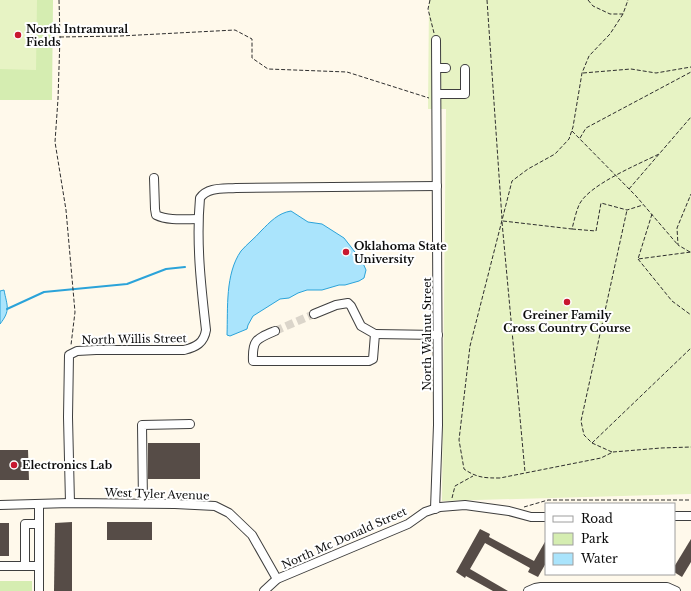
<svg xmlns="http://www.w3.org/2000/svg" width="691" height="591" font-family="'Libre Baskerville',serif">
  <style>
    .green { fill: #d5edb1 }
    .pitch { fill: #e7f3c4 }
    .water { fill: #aae4fc; stroke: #2ba3d9 }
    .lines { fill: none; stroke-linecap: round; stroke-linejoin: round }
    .stream { stroke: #2ba3d9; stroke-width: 2 }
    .building { fill: #564c47 }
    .minor-tunnel { stroke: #dbd5ca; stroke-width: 8; stroke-dasharray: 8 4; stroke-linecap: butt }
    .minor-casing { stroke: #3f3f3f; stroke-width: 10 }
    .path { stroke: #2e2e2e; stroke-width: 1; stroke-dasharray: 4 2; stroke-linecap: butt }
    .minor { stroke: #fff; stroke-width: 8 }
    .poi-dot { fill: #c81830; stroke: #fff; stroke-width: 1.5 }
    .labels { text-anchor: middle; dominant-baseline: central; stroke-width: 4; stroke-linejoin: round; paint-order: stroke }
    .poi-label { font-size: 11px; font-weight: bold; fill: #0c0c0c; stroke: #fff; text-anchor: start }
    .street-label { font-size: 11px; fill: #0c0c0c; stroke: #fff }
  </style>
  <rect width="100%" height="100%" fill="#fff9eb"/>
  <g class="green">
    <path d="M0,0H53L52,100H0Z"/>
    <rect x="0" y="581" width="32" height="10"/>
  </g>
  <g class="pitch">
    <path d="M0,0H37L36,70L0,69Z"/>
    <path d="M429,0H691V494L442,501L446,109H428Z"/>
  </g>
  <g class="water">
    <path d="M291,211L308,222L322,224L344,238L362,261L366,270L364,278L359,281L345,285H339L322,290H307L298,293L289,298L280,299L253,316L248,325L247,329L230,336L227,335C228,308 225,274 241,251C247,244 255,238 261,231C270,222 278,213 291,211Z"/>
    <path d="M4,290C7,306 11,310 0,324V291Z"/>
  </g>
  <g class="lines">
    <path class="stream" d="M7,309L44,292L127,284L166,269L185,267"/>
  </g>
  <g class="building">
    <rect x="148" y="443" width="52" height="36"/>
    <path d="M0,450H28L29,480H0Z"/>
    <path d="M72,522V591H54L55,523Z"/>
    <rect x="107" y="522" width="45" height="18"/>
    <rect x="0" y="523" width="9" height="33"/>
    <path d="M480,529L490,534L489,537L534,561L546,540V563L538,577L528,572L530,568L485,543L470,569L508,591H493L466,576L465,578L456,572Z"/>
    <path d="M691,539V562L682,577L674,572V567Z"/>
  </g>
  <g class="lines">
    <path class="minor-tunnel" d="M275,331L314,314"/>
    <g class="minor-casing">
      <g id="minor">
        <path d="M437,68H446"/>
        <path d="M437,94H465V69"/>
        <path d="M154,178L155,209L156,215C168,221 185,219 198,219"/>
        <path d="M275,331C256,339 252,340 253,361H369L373,359L375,334L361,326L351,306L348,303L336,305L314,314"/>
        <path d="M375,334L438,335"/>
        <path d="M70,503L68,417L69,355L77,351L96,350H184C196,347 204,343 206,330C201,286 196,243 200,198C208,187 223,189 236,188L437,186"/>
        <path d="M143,503L142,425L190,424"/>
        <path d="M39,504V591"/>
        <path d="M0,505L70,503L175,504L215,506L229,513L252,535L277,579"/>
        <path d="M435,509L438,425L436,40"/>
        <path d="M674,516H691"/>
        <path d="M0,566H39"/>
        <path d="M25,566V524H39"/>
        <path d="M264,591L277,579L408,524L425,512L440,507L465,505L509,511L531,517H546"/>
        <path d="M528,591L535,588L541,587H667L676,591"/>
      </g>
    </g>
    <g class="path">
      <path d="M59,0L60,37L58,99L55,142L66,210L75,312L71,345"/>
      <path d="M430,0L428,9L434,33"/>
      <path d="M487,0L502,219"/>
      <path d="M588,0L593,6L610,14H623L628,0"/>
      <path d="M623,14L610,34L589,56L582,73L573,127L569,139L555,154L528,169L512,181L470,346L459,440L464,469C477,478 485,478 500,478L601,458L613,452L661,448L691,447"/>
      <path d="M60,37L120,36L235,30L252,39V58L268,69L347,72L429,98"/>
      <path d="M583,73L631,69L656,73L691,67"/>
      <path d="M572,131L636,196L678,245"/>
      <path d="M580,138L586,128L691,72"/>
      <path d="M629,189L691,117"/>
      <path d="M652,214L638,259L691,252"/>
      <path d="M503,221L572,229C574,221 576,212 579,205C588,185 639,164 659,154"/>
      <path d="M502,222L525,472"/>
      <path d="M572,229L596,231L601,203L627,210L643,205"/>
      <path d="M690,252L678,245L677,228L691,194"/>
      <path d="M638,259L672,301L691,315"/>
      <path d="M592,443L691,348"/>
      <path d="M612,452L592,443L584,435L581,421L627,210"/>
      <path d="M452,498L455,486L473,476"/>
      <path d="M524,507L548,500H691"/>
    </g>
    <use href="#minor" class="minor"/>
  </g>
  <g class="poi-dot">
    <circle cx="18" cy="35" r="4"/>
    <circle cx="346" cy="252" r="4"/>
    <circle cx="567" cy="302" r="4"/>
    <circle cx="14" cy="465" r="4"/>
  </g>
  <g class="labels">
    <g class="poi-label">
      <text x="26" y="29">North Intramural<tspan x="26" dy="13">Fields</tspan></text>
      <text x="354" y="246">Oklahoma State<tspan x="354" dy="13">University</tspan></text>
      <text x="567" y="315" text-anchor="middle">Greiner Family<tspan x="567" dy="13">Cross Country Course</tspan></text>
      <text x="22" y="465">Electronics Lab</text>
    </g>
    <g class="street-label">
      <text transform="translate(427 334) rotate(-90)">North Walnut Street</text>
      <text transform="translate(134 339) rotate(-1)">North Willis Street</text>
      <text transform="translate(157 494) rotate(2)">West Tyler Avenue</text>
      <text transform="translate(344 538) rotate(-24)">North Mc Donald Street</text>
    </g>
  </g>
  <rect x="545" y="503" width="130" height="72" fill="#ffffff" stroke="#9e9e9e"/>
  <rect x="553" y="516" width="20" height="6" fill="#ffffff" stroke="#9e9e9e"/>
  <text x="581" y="523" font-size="12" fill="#0c0c0c">Road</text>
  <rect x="553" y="533" width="20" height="12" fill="#d5edb1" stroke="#9e9e9e"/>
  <text x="581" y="543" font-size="12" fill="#0c0c0c">Park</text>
  <rect x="553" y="553" width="20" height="12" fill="#aae4fc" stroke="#9e9e9e"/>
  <text x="581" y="563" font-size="12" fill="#0c0c0c">Water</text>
</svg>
